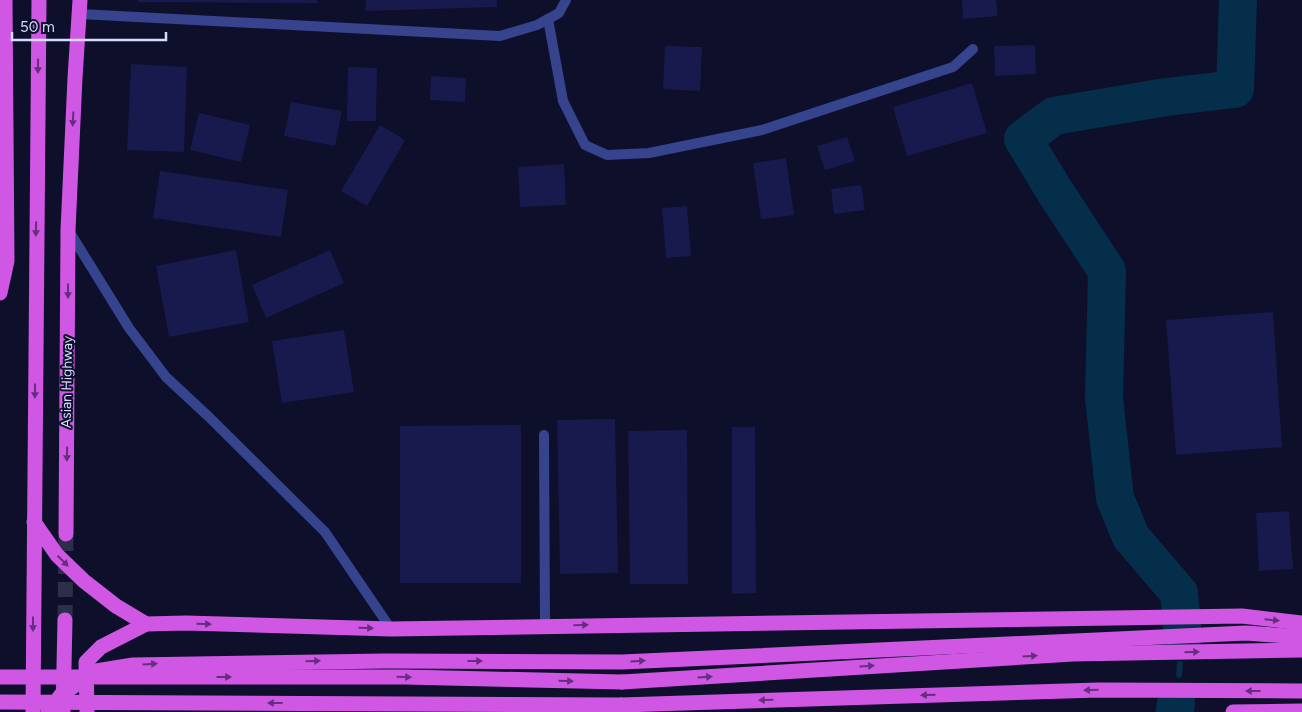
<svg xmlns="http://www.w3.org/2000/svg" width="1302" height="712" font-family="Figtree,sans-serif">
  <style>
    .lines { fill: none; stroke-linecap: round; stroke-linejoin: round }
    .stream { stroke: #052e4b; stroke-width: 6 }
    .river { stroke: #052e4b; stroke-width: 38 }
    .building { fill: #18194c }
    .trunk-tunnel { stroke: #2c2e4a; stroke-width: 15; stroke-dasharray: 15 8; stroke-linecap: butt }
    .minor { stroke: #35448d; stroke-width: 10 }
    .trunk { stroke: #cf57e4; stroke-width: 15 }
    .trunk-bridge { stroke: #cf57e4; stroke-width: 15 }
    .oneway { fill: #652f7e }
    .labels { text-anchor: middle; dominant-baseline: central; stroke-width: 4; stroke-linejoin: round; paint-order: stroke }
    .street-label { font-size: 14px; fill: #d6dbff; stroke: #0e0f2a }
  </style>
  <rect width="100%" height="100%" fill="#0e0f2a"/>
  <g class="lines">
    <path class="stream" d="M1179,675L1180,664"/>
    <g class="river">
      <path d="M1183,637L1179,593L1131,537L1115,498L1104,398L1107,271L1054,190L1023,139L1054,116L1166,97L1235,89L1238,0"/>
      <path d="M1175,712L1176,702"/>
    </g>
  </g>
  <g class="building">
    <path d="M138,0H317V3L138,2Z"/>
    <path d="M366,0H497V7L366,11Z"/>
    <path d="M962,0H996L998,16L963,19Z"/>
    <path d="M1035,45L1036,74L995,76L994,46Z"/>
    <path d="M665,46L702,47L700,91L663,89Z"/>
    <path d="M131,64L187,67L184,152L127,150Z"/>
    <path d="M348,67L377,68L376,121H347Z"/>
    <path d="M431,76L466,78L465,102L430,100Z"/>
    <path d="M972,83L987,133L907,156L893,107Z"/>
    <path d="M291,102L342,111L335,146L284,136Z"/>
    <path d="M199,113L250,125L241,162L190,150Z"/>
    <path d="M380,125L405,140L367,206L341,191Z"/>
    <path d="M847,137L855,161L825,170L817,146Z"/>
    <path d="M786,158L794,215L761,219L753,163Z"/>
    <path d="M564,164L566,205L520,207L518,167Z"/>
    <path d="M160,171L288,190L281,237L153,218Z"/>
    <path d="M861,185L865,210L834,214L831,189Z"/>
    <path d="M687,206L691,256L666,258L662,208Z"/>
    <path d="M236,250L249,322L169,337L156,266Z"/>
    <path d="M330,250L344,283L266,318L252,285Z"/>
    <path d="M1273,312L1282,447L1176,455L1166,320Z"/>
    <path d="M344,330L354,392L282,403L272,341Z"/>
    <path d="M615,419L618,573L560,574L557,420Z"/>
    <path d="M521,425V583H400V426Z"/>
    <path d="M732,427H755L756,593L732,594Z"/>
    <path d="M687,430L688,584H630L628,431Z"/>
    <path d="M1289,511L1293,569L1259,571L1256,513Z"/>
  </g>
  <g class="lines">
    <path class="trunk-tunnel" d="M65,620L66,534"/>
    <g class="minor">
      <path d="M80,14L500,36L537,25L559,13L566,0"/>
      <path d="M548,19L563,101L585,145L607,155L649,153L762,130L953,67L973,49"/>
      <path d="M69,231L129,328L166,377L209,417L325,532L391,629"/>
      <path d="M544,435L545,625"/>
    </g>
    <g class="trunk">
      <path d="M0,293L7,261L5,0"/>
      <path d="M34,522L57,555L84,581L116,606L146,624L186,623L391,629L1242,616L1302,623"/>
      <path d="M66,534L68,230L75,78L80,0"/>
      <path d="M622,682L1073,654L1302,650"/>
      <path d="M621,705L1099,690L1302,691"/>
      <path d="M33,712L39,0"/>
      <path d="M63,712L65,620"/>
      <path d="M87,712L86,662L101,647L146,624"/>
      <path d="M1233,712L1302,711"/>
    </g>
    <g class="trunk-bridge">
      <path d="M0,677H405L622,682"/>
      <path d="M0,702L621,705"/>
      <path d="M48,712L61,695L96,671L133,665L385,661L622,662L1246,633L1302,637"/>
    </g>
  </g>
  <defs><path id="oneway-solid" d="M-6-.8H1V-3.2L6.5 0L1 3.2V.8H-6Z" transform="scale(1.25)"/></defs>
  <g class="oneway">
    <use href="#oneway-solid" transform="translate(38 66) rotate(91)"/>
    <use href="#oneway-solid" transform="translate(73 119) rotate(93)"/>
    <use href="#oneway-solid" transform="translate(36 229) rotate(91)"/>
    <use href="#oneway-solid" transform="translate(68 291) rotate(90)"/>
    <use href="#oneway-solid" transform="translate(35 391) rotate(91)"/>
    <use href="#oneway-solid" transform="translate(67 454) rotate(91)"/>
    <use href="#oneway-solid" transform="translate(63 561) rotate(44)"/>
    <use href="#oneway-solid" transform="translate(1272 620) rotate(6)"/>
    <use href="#oneway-solid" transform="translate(33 624) rotate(90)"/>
    <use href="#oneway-solid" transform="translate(204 624) rotate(2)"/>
    <use href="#oneway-solid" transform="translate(581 625) rotate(-1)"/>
    <use href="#oneway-solid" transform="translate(366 628) rotate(1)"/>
    <use href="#oneway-solid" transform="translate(1192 652) rotate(-1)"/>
    <use href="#oneway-solid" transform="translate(1030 656) rotate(-4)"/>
    <use href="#oneway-solid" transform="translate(313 661) rotate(-1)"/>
    <use href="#oneway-solid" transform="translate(475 661)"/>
    <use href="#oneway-solid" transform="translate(638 661) rotate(-3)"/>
    <use href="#oneway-solid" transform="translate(150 664) rotate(-3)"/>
    <use href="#oneway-solid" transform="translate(867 666) rotate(-4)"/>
    <use href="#oneway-solid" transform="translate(224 677)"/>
    <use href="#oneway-solid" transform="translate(404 677) rotate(1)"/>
    <use href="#oneway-solid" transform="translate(705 677) rotate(-4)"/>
    <use href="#oneway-solid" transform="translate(566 681) rotate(1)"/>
    <use href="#oneway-solid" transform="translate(1091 690) rotate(178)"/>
    <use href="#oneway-solid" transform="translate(1253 691) rotate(-180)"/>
    <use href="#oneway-solid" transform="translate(928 695) rotate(178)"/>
    <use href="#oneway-solid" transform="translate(766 700) rotate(178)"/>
    <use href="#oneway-solid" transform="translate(275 703) rotate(-180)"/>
  </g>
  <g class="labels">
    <g class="street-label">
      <text transform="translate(67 382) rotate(-89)">Asian Highway</text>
    </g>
  </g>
  <path d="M12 32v8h154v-8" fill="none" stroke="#d6dbff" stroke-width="2.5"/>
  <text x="20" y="32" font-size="15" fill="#d6dbff" stroke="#0e0f2a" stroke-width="4" paint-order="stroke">50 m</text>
</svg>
